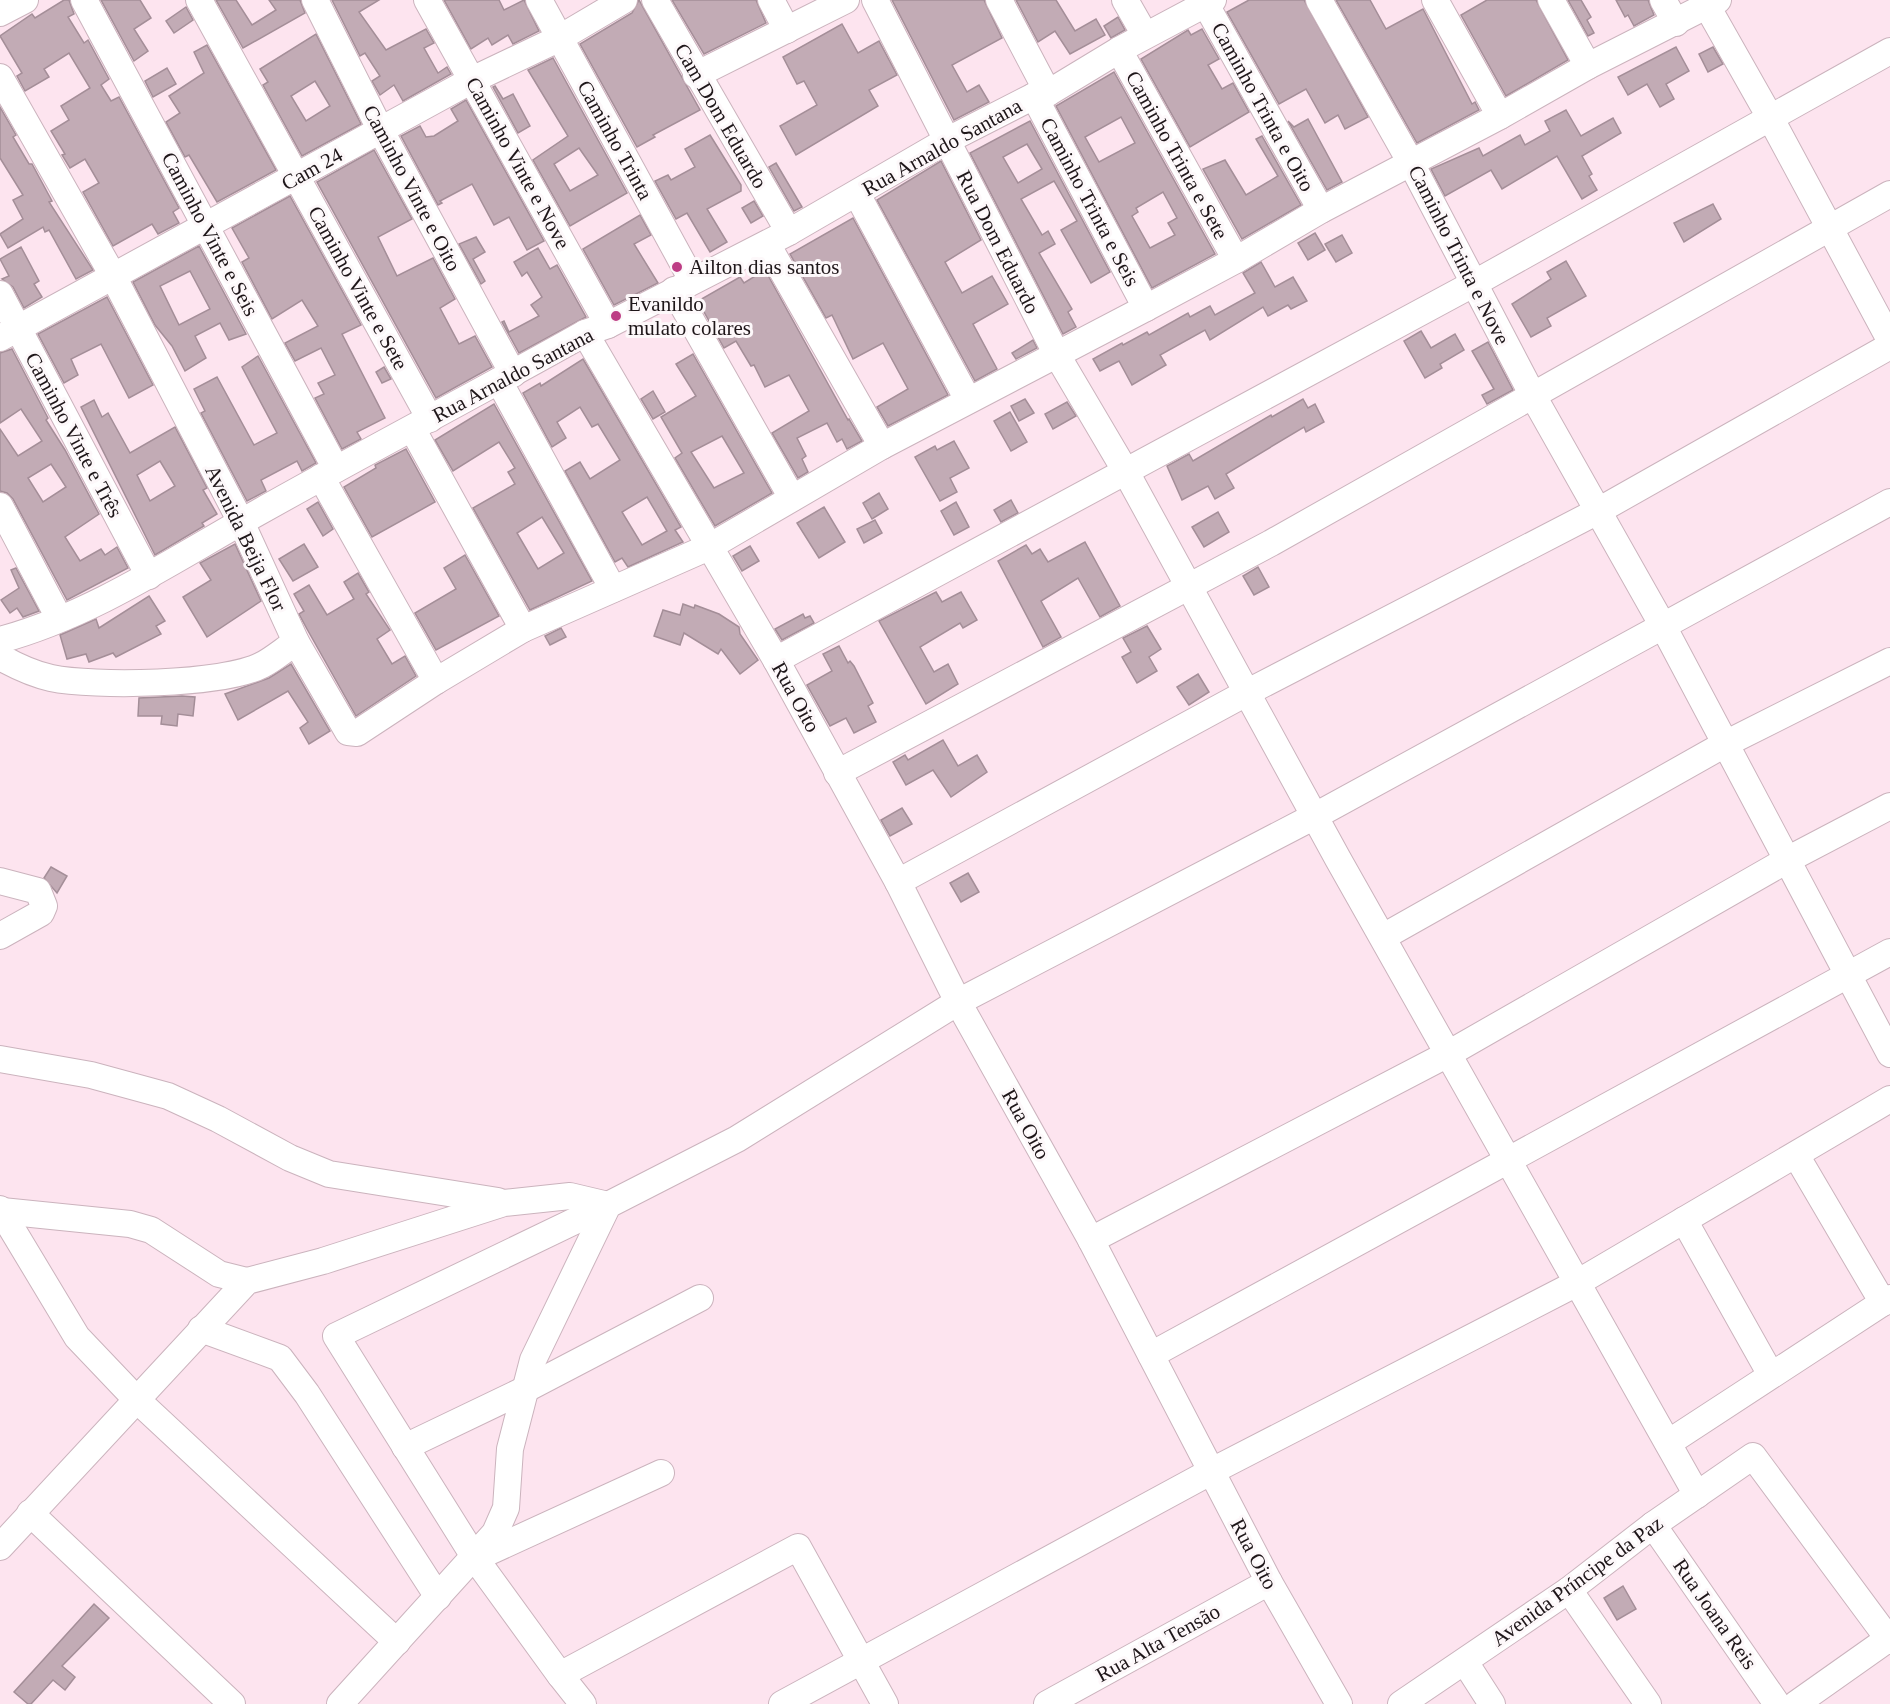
<svg xmlns="http://www.w3.org/2000/svg" width="1890" height="1704" font-family="Georgia,serif">
  <style>
    .building { fill: #c2abb5; stroke: #a48e98; stroke-width: 1.5; fill-rule: evenodd }
    .lines { fill: none; stroke-linecap: round; stroke-linejoin: round }
    .minor-casing { stroke: #cbb3bd; stroke-width: 28 }
    .minor { stroke: #fff; stroke-width: 26 }
    .poi-dot { fill: #bd3c84; stroke: #fdf8fa; stroke-width: 2 }
    .labels { text-anchor: middle; dominant-baseline: central; stroke-width: 6; stroke-linejoin: round; paint-order: stroke }
    .street-label { font-size: 21px; fill: #1e1619; stroke: #fdf8fa }
    .poi-label { font-size: 21px; fill: #1e1619; stroke: #fdf8fa; text-anchor: start }
  </style>
  <rect width="100%" height="100%" fill="#fde4ef"/>
  <g class="building">
    <path d="M64,0H69L74,14L68,17L84,43L88,40L109,79L101,85L111,101L119,97L179,208L173,212L179,223L158,234L152,224L113,246L83,192L99,183L85,159L70,168L62,155L65,154L51,131L69,120L61,106L90,88L69,53L44,69L49,77L25,91L17,76L22,73L0,36L32,14L35,18Z"/>
    <path d="M101,0H140L151,18L134,29L148,51L134,61Z"/>
    <path d="M216,0H236L252,25L276,10L269,0H300L305,13L243,48Z"/>
    <path d="M332,0H379L359,12L386,50L426,29L434,43L424,48L438,73L447,67L451,74L403,101L394,85L380,95L372,81L380,76L365,53L360,56Z"/>
    <path d="M444,0H499L504,10L524,0L539,31L513,44L508,35L492,45L488,38L471,49Z"/>
    <path d="M639,0L700,110L653,135L655,137L637,147L580,44L632,13Z"/>
    <path d="M672,0H756L766,23L704,54Z"/>
    <path d="M892,0H984L1002,38L952,65L967,92L979,85L989,102L954,120Z"/>
    <path d="M1016,0H1056L1075,31L1096,19L1105,35L1070,54L1055,31L1038,42Z"/>
    <path d="M1249,0H1304L1368,117L1345,129L1338,115L1325,123L1306,89L1279,104L1227,12Z"/>
    <path d="M1336,0H1370L1386,29L1423,9L1472,104L1475,102L1479,110L1417,143Z"/>
    <path d="M1487,0H1536L1568,60L1506,96L1461,15Z"/>
    <path d="M1568,0H1581L1591,17L1587,20L1594,33L1588,36Z"/>
    <path d="M1616,0H1648L1654,15L1634,26L1628,15L1625,17Z"/>
    <path d="M186,7L193,20L174,33L166,21Z"/>
    <path d="M1118,17L1125,30L1111,38L1104,26Z"/>
    <path d="M842,24L858,53L879,41L897,75L869,90L878,106L796,155L780,126L817,105L804,81L797,84L783,57Z"/>
    <path d="M1202,29L1219,59L1208,65L1222,89L1233,83L1249,112L1190,147L1141,59L1188,30L1191,35Z"/>
    <path d="M316,34L361,124L302,156L263,85L268,82L260,69ZM315,81L330,106L306,121L291,96Z"/>
    <path d="M207,45L276,170L217,202L189,155L185,157L166,122L180,113L169,96L204,73L194,52Z"/>
    <path d="M1676,47L1689,71L1666,84L1674,99L1660,107L1647,84L1628,95L1618,77Z"/>
    <path d="M1713,47L1723,64L1708,72L1699,54Z"/>
    <path d="M553,58L627,193L570,226L533,160L568,136L528,70ZM579,148L598,175L570,191L554,164Z"/>
    <path d="M167,68L176,84L153,97L145,81Z"/>
    <path d="M1114,72L1215,254L1152,288L1056,106ZM1121,117L1135,143L1099,162L1085,137ZM1163,192L1177,218L1168,223L1175,235L1150,248L1132,216L1138,212L1136,208Z"/>
    <path d="M495,86L503,99L513,94L530,126L518,133L493,87Z"/>
    <path d="M466,100L544,241L527,250L509,217L494,225L472,184L440,201L442,203L438,205L401,136L420,126L426,137L434,136L458,121L451,109Z"/>
    <path d="M0,107L16,135L13,137L29,164H32L52,201L49,202L93,270L76,279L49,230L45,232L43,227L8,248L0,234L23,219L13,200L23,195L0,158Z"/>
    <path d="M1566,110L1581,136L1613,118L1621,133L1582,156L1592,174L1589,176L1597,190L1582,199L1557,156L1502,189L1491,170L1445,196L1431,169L1479,148L1483,156L1520,135L1525,145L1550,131L1545,121Z"/>
    <path d="M1308,119L1342,182L1327,190L1288,121L1294,127Z"/>
    <path d="M1030,121L1110,272L1091,283L1061,230L1077,221L1054,181L1021,199L1042,235L1048,231L1055,244L1039,253L1072,309L1068,312L1076,327L1063,334L970,153ZM1027,144L1042,169L1018,183L1003,157Z"/>
    <path d="M710,135L741,185V191L707,209L727,242L710,252L687,213L676,219L655,181L668,175L671,180L695,167L685,149Z"/>
    <path d="M1262,136L1301,205L1242,239L1203,169L1225,160L1246,195L1278,176L1256,139Z"/>
    <path d="M374,150L412,219L378,237L397,276L433,258L455,299L440,308L459,344L475,336L492,367L436,398L317,182Z"/>
    <path d="M941,161L981,240L945,262L962,293L992,276L1008,304L973,324L997,369L975,381L877,200Z"/>
    <path d="M776,163L802,207L794,211L769,167Z"/>
    <path d="M290,196L361,325L342,334L385,418L357,432L361,439L342,449L315,398L324,394L318,383L335,375L321,348L295,361L285,343L318,326L302,300L272,319L242,262L249,258L232,228Z"/>
    <path d="M754,201L763,216L751,223L742,208Z"/>
    <path d="M1713,204L1721,219L1684,242L1674,223Z"/>
    <path d="M640,215L651,235L634,244L658,283L614,305L583,249Z"/>
    <path d="M853,218L948,395L888,426L877,407L908,389L883,343L853,359L832,315L826,318L790,254Z"/>
    <path d="M1315,233L1325,250L1308,260L1298,243Z"/>
    <path d="M1342,235L1352,253L1336,262L1325,244Z"/>
    <path d="M476,237L485,252L473,259L485,281L481,284L459,244Z"/>
    <path d="M199,246L246,334L229,340L220,323L195,336L206,358L185,371L172,346L155,325L133,282ZM190,271L210,309L179,325L160,286Z"/>
    <path d="M21,247L39,281L34,284L42,297L24,308L13,287L2,279L9,276L0,259Z"/>
    <path d="M538,248L550,269L557,265L586,317L519,353L502,322L504,321L509,332L539,316L531,305L542,297L527,272L522,276L514,262Z"/>
    <path d="M1566,261L1586,296L1547,318L1551,326L1531,337L1512,304L1551,279L1547,272Z"/>
    <path d="M1261,262L1275,287L1293,277L1307,301L1291,309L1288,305L1268,316L1263,307L1210,340L1205,330L1160,355L1166,365L1132,385L1119,361L1100,371L1093,359L1122,343L1123,345L1147,332L1149,335L1188,313L1190,317L1210,306L1215,315L1255,293L1243,273Z"/>
    <path d="M765,270L848,420L849,419L862,441L847,449L842,439L837,442L827,423L797,438L806,456L802,459L808,472L798,478L772,433L809,411L789,375L765,387L754,365L751,366L736,341L724,348L698,301L740,277L744,283Z"/>
    <path d="M107,297L153,385L129,398L101,344L71,359L78,375L64,383L38,334Z"/>
    <path d="M1421,331L1431,348L1455,334L1464,350L1440,364L1442,368L1425,378L1404,341Z"/>
    <path d="M1033,340L1037,348L1016,359L1012,353Z"/>
    <path d="M1488,342L1513,390L1487,404L1482,395L1494,389L1472,351Z"/>
    <path d="M12,349L48,418L46,420L65,450L99,514L65,537L80,561L101,549L105,555L117,547L128,568L67,600L13,499L7,493L0,491V429L18,456L42,441L21,409L0,423V353ZM51,464L66,487L43,502L28,478Z"/>
    <path d="M693,354L772,493L715,526L675,458L682,453L661,417L696,396L676,364ZM722,436L744,473L714,488L691,452Z"/>
    <path d="M258,356L316,463L302,471L297,461L261,480L266,491L247,501L201,413L205,411L194,389L217,377L254,445L277,433L242,367Z"/>
    <path d="M583,359L681,527L675,530L683,542L628,567L622,558L615,562L565,471L580,462L590,479L620,460L598,424L592,427L580,407L557,422L566,438L552,447L523,393L540,383L541,386ZM647,497L667,531L642,545L622,512Z"/>
    <path d="M384,367L391,379L382,383L376,372Z"/>
    <path d="M653,391L665,412L653,419L641,399Z"/>
    <path d="M1025,399L1034,413L1019,421L1011,406Z"/>
    <path d="M1303,399L1308,408L1315,404L1324,422L1306,432L1304,427L1226,474L1234,488L1215,499L1208,486L1182,500L1167,466L1189,454L1193,461L1271,415L1272,417Z"/>
    <path d="M94,400L102,417L108,413L130,453L175,427L207,488L203,490L217,514L202,523L204,526L155,555L81,407ZM160,461L175,486L150,501L137,475Z"/>
    <path d="M1067,402L1076,416L1053,429L1045,414Z"/>
    <path d="M494,404L592,581L530,610L473,508L515,484L508,472L515,468L499,442L453,471L435,440ZM542,517L564,553L538,569L517,533Z"/>
    <path d="M1010,412L1027,442L1011,451L994,421Z"/>
    <path d="M954,441L969,468L950,478L957,492L940,501L915,457L935,446L937,450Z"/>
    <path d="M406,449L435,502L372,537L344,487L376,468L375,465Z"/>
    <path d="M879,493L888,509L872,519L863,503Z"/>
    <path d="M1011,500L1018,513L1001,522L994,510Z"/>
    <path d="M318,502L333,529L323,536L307,509Z"/>
    <path d="M956,502L969,527L954,535L941,511Z"/>
    <path d="M824,507L845,542L819,558L797,523Z"/>
    <path d="M1218,512L1229,532L1204,547L1192,527Z"/>
    <path d="M875,520L882,533L864,543L857,529Z"/>
    <path d="M1085,542L1120,606L1100,617L1078,578L1041,601L1061,637L1043,647L998,561L1026,545L1032,554L1040,549L1048,562Z"/>
    <path d="M235,544L261,601L207,637L183,597L211,580L200,563Z"/>
    <path d="M304,544L318,567L293,581L279,559Z"/>
    <path d="M750,546L759,561L742,571L733,556Z"/>
    <path d="M465,555L499,616L436,650L415,613L456,589L444,568Z"/>
    <path d="M1258,567L1269,587L1254,595L1243,576Z"/>
    <path d="M16,568L39,611L23,617L17,608L10,613L1,600L19,588L11,570Z"/>
    <path d="M358,573L369,592L366,594L390,630L377,639L392,664L405,656L416,676L356,716L307,629L299,614L304,611L294,594L309,585L327,615L354,599L344,582Z"/>
    <path d="M936,592L942,602L961,592L977,620L963,628L960,623L920,647L934,672L948,664L958,684L926,704L879,621Z"/>
    <path d="M149,596L165,621L156,626L161,634L116,657L113,653L89,662L86,654L67,659L60,635L96,619L99,628Z"/>
    <path d="M683,604L694,608L695,605L719,614L739,627L740,634L758,660L740,674L721,649L718,654L684,633L680,645L654,636L663,610L680,615Z"/>
    <path d="M803,614L805,618L810,616L814,623L782,640L775,629Z"/>
    <path d="M1147,626L1161,649L1149,657L1157,671L1137,683L1122,657L1131,652L1123,638Z"/>
    <path d="M561,628L566,637L550,645L545,636Z"/>
    <path d="M839,646L848,663L850,661L854,666L873,703L868,706L876,722L854,733L846,718L830,726L807,685L832,671L823,654Z"/>
    <path d="M291,664L330,731L309,744L300,728L308,722L288,691L238,720L225,694L269,678Z"/>
    <path d="M1198,674L1209,692L1189,705L1177,687Z"/>
    <path d="M182,696L195,697L193,716L178,714L177,726L161,724L162,716H138L139,698Z"/>
    <path d="M943,740L958,766L977,755L987,772L951,797L933,770L906,785L893,762L905,755L908,760Z"/>
    <path d="M902,808L912,824L890,836L881,820Z"/>
    <path d="M51,867L67,876L57,893L44,878Z"/>
    <path d="M968,873L979,892L961,902L950,883Z"/>
    <path d="M1623,1586L1636,1609L1617,1620L1604,1598Z"/>
    <path d="M94,1604L109,1618L62,1666L75,1677L65,1690L53,1680L31,1704H28L14,1692Z"/>
  </g>
  <g class="lines">
    <g class="minor-casing">
      <g id="minor">
        <path d="M84,0L336,469"/>
        <path d="M199,0L430,419"/>
        <path d="M315,0L381,131L513,374"/>
        <path d="M427,0L608,325"/>
        <path d="M539,0L692,280"/>
        <path d="M655,0L789,232"/>
        <path d="M771,0L787,30"/>
        <path d="M875,0L1057,355L1126,472L1338,859L1697,1495"/>
        <path d="M999,0L1048,93"/>
        <path d="M1125,0L1145,35"/>
        <path d="M1319,0L1411,163L1532,394L1663,626L1890,1054"/>
        <path d="M1435,0L1500,116"/>
        <path d="M1551,0L1588,66"/>
        <path d="M1663,0L1676,23"/>
        <path d="M1205,3L1321,210"/>
        <path d="M1707,6L1771,119L1890,340"/>
        <path d="M0,13L25,0"/>
        <path d="M1119,50L1236,260"/>
        <path d="M696,75L846,0"/>
        <path d="M0,77L112,274L241,522L296,642L348,732L357,733L436,681L523,629L709,547L882,446L1146,308L1236,260L1321,210L1500,116L1588,66L1718,0"/>
        <path d="M1034,96L1146,308"/>
        <path d="M857,194L968,400"/>
        <path d="M767,244L882,446"/>
        <path d="M674,290L792,498"/>
        <path d="M0,294L149,576"/>
        <path d="M585,333L776,660L898,882L958,1002L1091,1240L1269,1582L1339,1704"/>
        <path d="M0,338L472,80L558,39L624,0"/>
        <path d="M499,381L613,589"/>
        <path d="M413,430L523,629"/>
        <path d="M321,477L436,681"/>
        <path d="M0,506L59,618"/>
        <path d="M0,640C93,615 176,558 259,512C367,451 477,394 585,333L608,325L789,232L946,141L1034,96L1048,93L1119,50L1213,0"/>
        <path d="M0,657C16,666 33,674 51,678C93,687 224,685 262,665C274,659 285,649 296,642"/>
        <path d="M776,660L1473,284L1890,51"/>
        <path d="M837,773L1271,543L1890,194"/>
        <path d="M0,881L38,891L44,906L41,913L0,936"/>
        <path d="M898,882L1248,692L1598,511L1890,346"/>
        <path d="M1383,937L1725,744L1890,661"/>
        <path d="M0,1059L91,1075L168,1096L218,1119L290,1158L329,1174L498,1201"/>
        <path d="M1796,1155L1883,1303"/>
        <path d="M0,1209L77,1337L137,1400L397,1642"/>
        <path d="M2,1211L130,1224L151,1230L219,1274L247,1281"/>
        <path d="M1684,1220L1771,1375"/>
        <path d="M1091,1240L1448,1054L1787,860L1890,806"/>
        <path d="M201,1329L280,1358L307,1394L438,1597"/>
        <path d="M1151,1355L1890,952"/>
        <path d="M1668,1443L1890,1298"/>
        <path d="M405,1447L526,1389L700,1298"/>
        <path d="M30,1513L232,1704"/>
        <path d="M1653,1525L1777,1704"/>
        <path d="M0,1547L247,1281L323,1261L504,1203L570,1196L608,1205"/>
        <path d="M480,1556L661,1473"/>
        <path d="M1569,1590L1648,1704"/>
        <path d="M1465,1662L1492,1704"/>
        <path d="M560,1675L475,1558L336,1336L608,1205"/>
        <path d="M340,1704L495,1533L506,1508L510,1449L533,1360L608,1205L737,1139L958,1002L1315,816L1890,502"/>
        <path d="M583,1704L560,1675L798,1547L885,1704"/>
        <path d="M782,1704L1212,1471L1577,1283L1890,1099"/>
        <path d="M1047,1704L1269,1582"/>
        <path d="M1401,1704L1569,1590L1653,1525L1753,1456L1890,1641"/>
        <path d="M1796,1704L1888,1639"/>
      </g>
    </g>
    <use href="#minor" class="minor"/>
  </g>
  <g class="poi-dot">
    <circle cx="677" cy="267" r="6"/>
    <circle cx="616" cy="316" r="6"/>
  </g>
  <g class="labels">
    <g class="street-label">
      <text transform="translate(1263 107) rotate(61)">Caminho Trinta e Oito</text>
      <text transform="translate(721 116) rotate(60)">Cam Dom Eduardo</text>
      <text transform="translate(615 140) rotate(61)">Caminho Trinta</text>
      <text transform="translate(942 147) rotate(-29)">Rua Arnaldo Santana</text>
      <text transform="translate(1177 155) rotate(61)">Caminho Trinta e Sete</text>
      <text transform="translate(518 163) rotate(61)">Caminho Vinte e Nove</text>
      <text transform="translate(312 169) rotate(-29)">Cam 24</text>
      <text transform="translate(412 188) rotate(62)">Caminho Vinte e Oito</text>
      <text transform="translate(1090 202) rotate(62)">Caminho Trinta e Seis</text>
      <text transform="translate(210 234) rotate(62)">Caminho Vinte e Seis</text>
      <text transform="translate(998 242) rotate(63)">Rua Dom Eduardo</text>
      <text transform="translate(1459 255) rotate(63)">Caminho Trinta e Nove</text>
      <text transform="translate(358 288) rotate(61)">Caminho Vinte e Sete</text>
      <text transform="translate(513 375) rotate(-28)">Rua Arnaldo Santana</text>
      <text transform="translate(74 435) rotate(62)">Caminho Vinte e Três</text>
      <text transform="translate(246 538) rotate(64)">Avenida Beija Flor</text>
      <text transform="translate(796 697) rotate(61)">Rua Oito</text>
      <text transform="translate(1026 1124) rotate(61)">Rua Oito</text>
      <text transform="translate(1254 1554) rotate(62)">Rua Oito</text>
      <text transform="translate(1577 1581) rotate(-36)">Avenida Príncipe da Paz</text>
      <text transform="translate(1715 1614) rotate(55)">Rua Joana Reis</text>
      <text transform="translate(1158 1643) rotate(-29)">Rua Alta Tensão</text>
    </g>
    <g class="poi-label">
      <text x="689" y="267">Ailton dias santos</text>
      <text x="628" y="304">Evanildo<tspan x="628" dy="24">mulato colares</tspan></text>
    </g>
  </g>
</svg>
